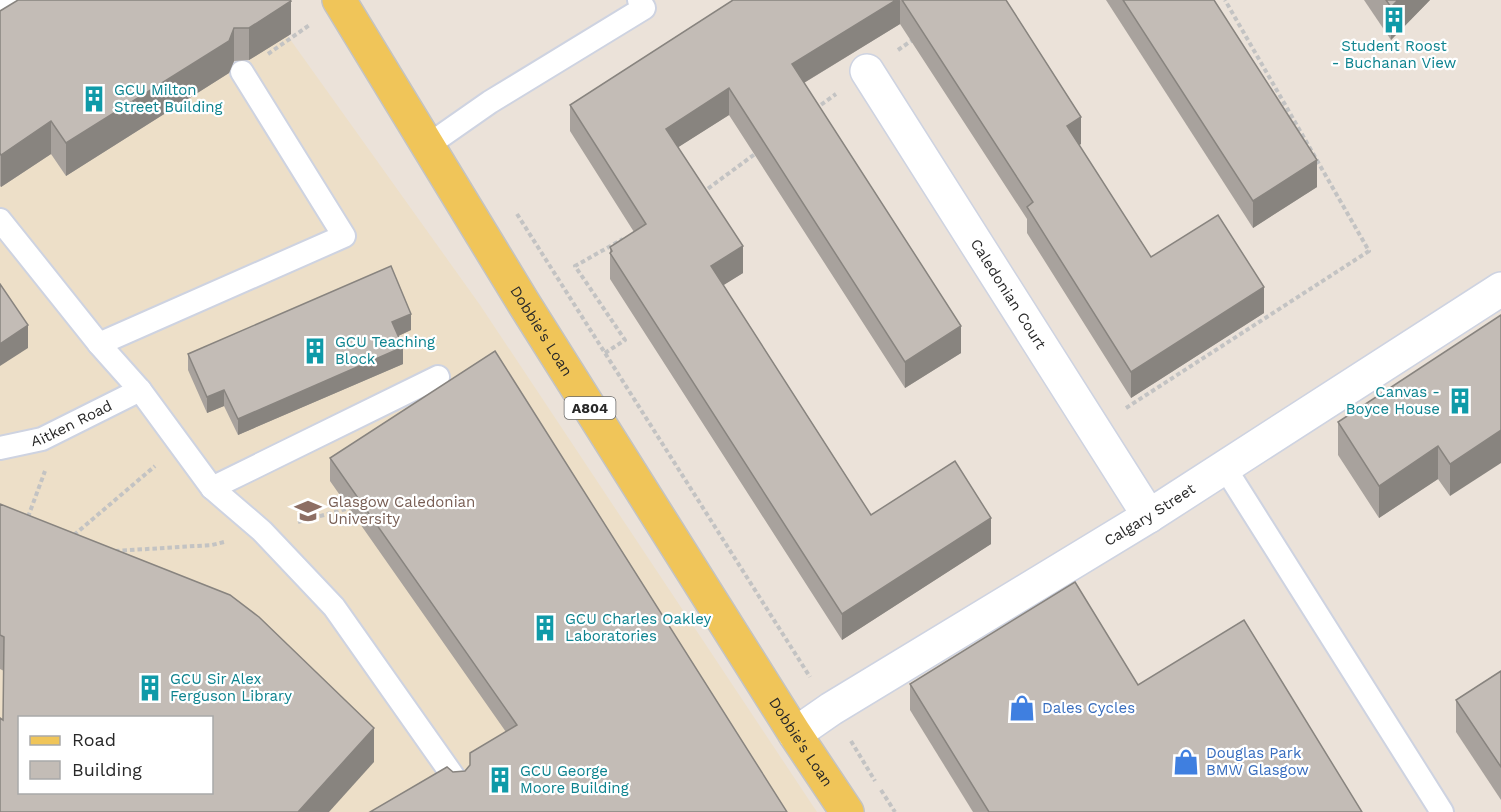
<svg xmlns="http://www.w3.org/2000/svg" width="1501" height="812" font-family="'Work Sans',sans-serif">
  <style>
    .education { fill: #eddfc8; fill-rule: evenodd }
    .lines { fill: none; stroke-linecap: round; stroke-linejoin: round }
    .lane-casing { stroke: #ced3e1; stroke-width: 26 }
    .street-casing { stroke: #ced3e1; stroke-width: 36 }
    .primary-casing { stroke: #c3c3c3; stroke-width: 36 }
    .path { stroke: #c3c3c3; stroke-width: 4; stroke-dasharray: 4.5 3; stroke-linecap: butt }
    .lane { stroke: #fff; stroke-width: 22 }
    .street { stroke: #fff; stroke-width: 33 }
    .primary { stroke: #f0c559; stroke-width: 33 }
    .wall { fill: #a8a29d }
    .shaded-wall { fill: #88847f }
    .building { fill: #c3bcb6; stroke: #88847f; stroke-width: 1.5; fill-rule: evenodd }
    .labels { text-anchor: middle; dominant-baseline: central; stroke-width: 4.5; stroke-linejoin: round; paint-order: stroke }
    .shield { fill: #fff; stroke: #686868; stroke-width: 1.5 }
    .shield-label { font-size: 14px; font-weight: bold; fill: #282828 }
    .culture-label { font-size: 15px; fill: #0d838f; stroke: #fff; text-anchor: start }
    .street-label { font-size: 15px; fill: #282828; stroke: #fff }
    .education-label { font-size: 15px; fill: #785e54; stroke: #fff; text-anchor: start }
    .shop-label { font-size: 15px; fill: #366cbe; stroke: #fff; text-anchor: start }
  </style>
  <rect width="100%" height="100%" fill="#ebe2d9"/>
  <path class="education" d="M262,0L480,305L817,812H0V43ZM20,718H212V792H20Z"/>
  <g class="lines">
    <g class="lane-casing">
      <g id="lane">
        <path d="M242,72L344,236L99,344L140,390L212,488L262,531L334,607L458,783"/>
        <path d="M427,146L490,102L644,8L639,0"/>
        <path d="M0,220L99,344"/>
        <path id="s1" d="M0,448L42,439L140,390"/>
        <path d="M1225,468L1442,812"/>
        <path d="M212,488L438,377"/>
      </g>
    </g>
    <g class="street-casing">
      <g id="street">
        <path d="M0,3L4,0"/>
        <path id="s2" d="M867,71L1149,516"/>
        <path id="s3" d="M795,734L831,709L1149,516L1501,289"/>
      </g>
    </g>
    <g class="primary-casing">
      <g id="primary">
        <path id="s4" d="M339,0L523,302L795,734L847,812"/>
      </g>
    </g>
    <g class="path">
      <path d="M898,50L914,39"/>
      <path d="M268,54L311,24"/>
      <path d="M815,109L836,94"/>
      <path d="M702,193L759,151"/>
      <path d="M517,214L810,677"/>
      <path d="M605,353L625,340L575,266L623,239"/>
      <path d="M1126,408L1369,251L1225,0"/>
      <path d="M28,517L45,471"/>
      <path d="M298,522L350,508"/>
      <path d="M74,535L155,466"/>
      <path d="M115,551L212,545L224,542"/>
      <path d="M851,741L875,781"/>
      <path d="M881,790L895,812"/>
    </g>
    <use href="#lane" class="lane"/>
    <use href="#street" class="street"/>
    <use href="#primary" class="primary"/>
  </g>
  <g class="wall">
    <path d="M290,0L291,34L249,60L234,61L229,73L66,176L51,154L1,187L0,186V11Z"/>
    <path d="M733,0H1006L1081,144L1079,145L1151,257L1264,313L1131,398L1027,233V219L900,24L804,83L961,353L905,388L729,115L678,147L743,273L723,285L871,515L991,544L842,640L610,279V247L634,232L570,131V105Z"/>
    <path d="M1106,0H1214L1317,187L1253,228Z"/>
    <path d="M1364,0H1430L1391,40Z"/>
    <path d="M1501,315L1450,496L1438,479L1379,518L1338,455V422Z"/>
    <path d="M411,330L398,336L403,364L238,435L224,406L207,413L188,370V354Z"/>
    <path d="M330,458L787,812L453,772L465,771L470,766V753L506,732L330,481Z"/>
    <path d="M0,504L374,762L3,720L4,671L0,669Z"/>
    <path d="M1501,671V800L1456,732V700Z"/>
    <path d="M910,684L1138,685L1362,812H973L910,710Z"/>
  </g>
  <g class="shaded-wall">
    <path d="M896,0H900V24L792,90V64Z"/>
    <path d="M1398,0H1430L1391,40V7Z"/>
    <path d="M291,1V34L249,60V28Z"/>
    <path d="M234,28V61L229,73L66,176V143Z"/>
    <path d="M729,88V115L666,155V129Z"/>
    <path d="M1081,117V144L1067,152V126Z"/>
    <path d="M51,121V154L1,187V155Z"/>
    <path d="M1317,160V187L1253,228V201Z"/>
    <path d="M743,246V273L711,293V266Z"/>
    <path d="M1264,287V313L1131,398V372Z"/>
    <path d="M411,314V330L392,339V322Z"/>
    <path d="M28,325V348L0,366V344Z"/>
    <path d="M961,326V353L905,388V362Z"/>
    <path d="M403,347V364L238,435V419Z"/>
    <path d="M224,390V406L207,413V397Z"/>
    <path d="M1501,430V463L1450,496V464Z"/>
    <path d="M1438,446V479L1379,518V486Z"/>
    <path d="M991,518V544L842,640V614Z"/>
    <path d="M374,728V762L329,812H298Z"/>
  </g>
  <g class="building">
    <path d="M18,0H290L291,1L249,28H234L229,41L66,143L51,121L1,155L0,153V11Z"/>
    <path d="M733,0H896L792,64L961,326L905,362L729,88L666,129L743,246L711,266L871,515L955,461L991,518L842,614L610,253L612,251L610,247L646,224L570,105Z"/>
    <path d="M902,0H1006L1081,117L1067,126L1151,257L1218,215L1264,287L1131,372L1027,207L1033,202Z"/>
    <path d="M1123,0H1214L1317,160L1253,201Z"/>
    <path d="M1386,0H1398L1391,7Z"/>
    <path d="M391,266L411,314L392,322L403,347L238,419L224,390L207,397L188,354Z"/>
    <path d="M0,284L28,325L0,344Z"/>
    <path d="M1501,315V430L1450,464L1438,446L1379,486L1338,422Z"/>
    <path d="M495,351L787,812H370L447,767L453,772L465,771L470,765V753L517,725L330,458Z"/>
    <path d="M0,504L230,595L259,617L374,728L298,812H0V718L3,720L4,637L0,635ZM20,717H212V792H20Z"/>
    <path d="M1075,582L1138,685L1244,620L1362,812H989L910,684Z"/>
    <path d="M1501,671V767L1456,700Z"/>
  </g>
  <defs>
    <g id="building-bare" transform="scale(2.07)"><path d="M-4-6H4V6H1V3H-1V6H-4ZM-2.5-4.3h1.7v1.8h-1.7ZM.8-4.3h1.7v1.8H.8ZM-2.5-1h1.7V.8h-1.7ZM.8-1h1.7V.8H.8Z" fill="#0f9aa8" stroke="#fff" stroke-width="2.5" paint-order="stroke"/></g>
    <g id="university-bare" transform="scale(2.07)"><path d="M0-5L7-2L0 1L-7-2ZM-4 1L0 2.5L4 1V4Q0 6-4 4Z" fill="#8d6e63" stroke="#fff" stroke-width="2.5" paint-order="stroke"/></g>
    <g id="shop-bare" transform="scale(2.07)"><path d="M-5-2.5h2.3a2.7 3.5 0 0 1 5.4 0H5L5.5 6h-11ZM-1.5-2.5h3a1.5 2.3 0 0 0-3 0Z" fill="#3f7fe0" stroke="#fff" stroke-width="2.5" paint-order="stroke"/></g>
  </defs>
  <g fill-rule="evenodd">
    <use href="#building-bare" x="1394" y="20"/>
    <use href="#building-bare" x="94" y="99"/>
    <use href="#building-bare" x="315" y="351"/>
    <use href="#building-bare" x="1460" y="401"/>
    <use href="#university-bare" x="308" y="511"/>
    <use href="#building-bare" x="545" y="628"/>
    <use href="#building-bare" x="150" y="688"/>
    <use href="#shop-bare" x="1022" y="708"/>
    <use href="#shop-bare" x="1186" y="762"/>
    <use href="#building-bare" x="500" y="780"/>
  </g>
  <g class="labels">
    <rect class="shield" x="564.5" y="397" width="51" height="22" rx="4.5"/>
    <g class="shield-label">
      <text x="590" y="408">A804</text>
    </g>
    <g class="culture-label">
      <text x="1394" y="46" text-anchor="middle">Student Roost<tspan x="1394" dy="17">- Buchanan View</tspan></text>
      <text x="114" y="90">GCU Milton<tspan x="114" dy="17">Street Building</tspan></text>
      <text x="335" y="342">GCU Teaching<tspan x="335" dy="17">Block</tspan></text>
      <text x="1440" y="392" text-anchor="end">Canvas -<tspan x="1440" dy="17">Boyce House</tspan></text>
      <text x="565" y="619">GCU Charles Oakley<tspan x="565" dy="17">Laboratories</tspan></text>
      <text x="170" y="679">GCU Sir Alex<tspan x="170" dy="17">Ferguson Library</tspan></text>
      <text x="520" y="771">GCU George<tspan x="520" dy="17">Moore Building</tspan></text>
    </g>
    <g class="street-label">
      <text stroke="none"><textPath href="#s2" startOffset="264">Caledonian Court</textPath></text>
      <text stroke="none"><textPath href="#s4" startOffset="388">Dobbie's Loan</textPath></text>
      <text stroke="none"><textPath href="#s1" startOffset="76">Aitken Road</textPath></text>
      <text stroke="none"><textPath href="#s3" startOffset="417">Calgary Street</textPath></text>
      <text stroke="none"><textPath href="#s4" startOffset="874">Dobbie's Loan</textPath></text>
    </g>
    <g class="education-label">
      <text x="328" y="502">Glasgow Caledonian<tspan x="328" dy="17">University</tspan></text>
    </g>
    <g class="shop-label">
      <text x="1042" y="708">Dales Cycles</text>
      <text x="1206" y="753">Douglas Park<tspan x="1206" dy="17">BMW Glasgow</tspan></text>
    </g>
  </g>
  <rect x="18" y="716" width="195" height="78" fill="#ffffff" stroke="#a9a9a9" stroke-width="1.5"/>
  <rect x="30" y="736" width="30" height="9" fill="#f0c559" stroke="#a9a9a9" stroke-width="1.5"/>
  <text x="72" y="746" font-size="18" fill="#282828">Road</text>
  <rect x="30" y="761" width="30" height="18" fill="#c3bcb6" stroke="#a9a9a9" stroke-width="1.5"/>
  <text x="72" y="776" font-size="18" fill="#282828">Building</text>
</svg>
